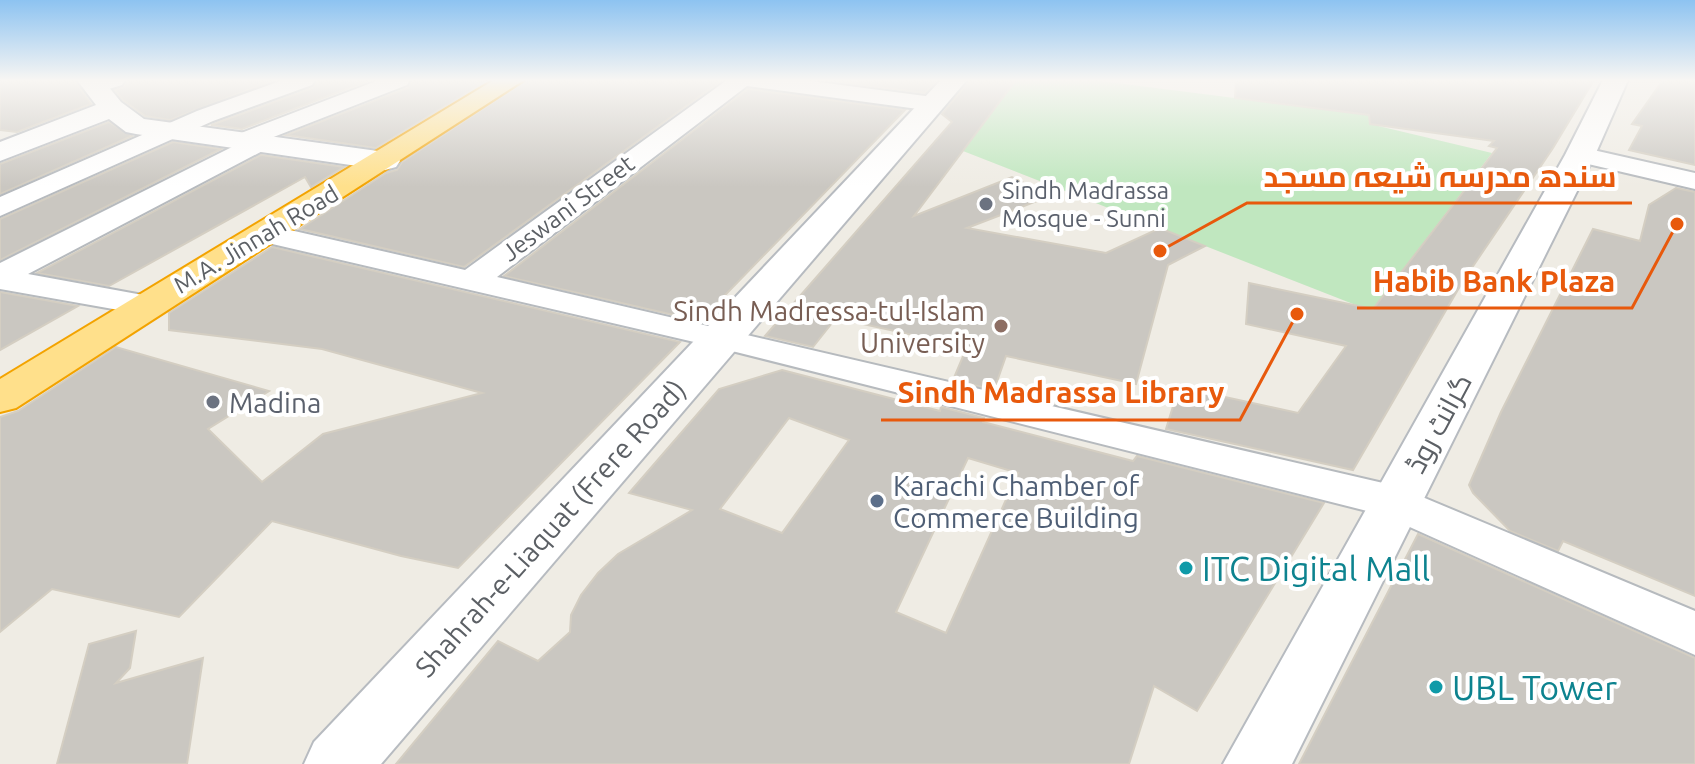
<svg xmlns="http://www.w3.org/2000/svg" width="1695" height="764" font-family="Ubuntu,Cairo,sans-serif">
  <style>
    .green { fill: #c0e7bf }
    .building { fill: #cac7c1; stroke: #d4cec2; stroke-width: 2; fill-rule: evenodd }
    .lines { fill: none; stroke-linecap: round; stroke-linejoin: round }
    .street-casing { stroke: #b6babe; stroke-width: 4 }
    .secondary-casing { stroke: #b7bbc0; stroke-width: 4 }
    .highway-casing { stroke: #f3a300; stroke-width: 4 }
    .street { fill: #fff; fill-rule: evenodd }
    .secondary { fill: #fff; fill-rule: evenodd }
    .highway { fill: #ffe08b; fill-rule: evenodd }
    .worship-dot { fill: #6b7280; stroke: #fff; stroke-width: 3 }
    .education-dot { fill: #8d6e63; stroke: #fff; stroke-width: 3 }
    .service-dot { fill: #5c6f8a; stroke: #fff; stroke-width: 3 }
    .culture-dot { fill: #0f9aa8; stroke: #fff; stroke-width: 3 }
    .labels { text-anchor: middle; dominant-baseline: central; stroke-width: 8; stroke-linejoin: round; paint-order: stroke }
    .far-worship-label { font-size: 24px; fill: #5b616d; stroke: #fff; text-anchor: start }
    .far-street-label { font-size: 24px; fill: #5c6065; stroke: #fff }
    .education-label { font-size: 28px; fill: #785e54; stroke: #fff; text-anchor: end }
    .worship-label { font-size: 28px; fill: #5b616d; stroke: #fff; text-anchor: start }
    .street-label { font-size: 28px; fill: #5c6065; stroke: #fff }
    .service-label { font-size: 28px; fill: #4e5e75; stroke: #fff; text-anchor: start }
    .near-culture-label { font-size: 34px; fill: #0d838f; stroke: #fff; text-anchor: start }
    .leader { fill: none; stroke: #e8590c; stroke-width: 3 }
    .callout-dot { fill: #e8590c; stroke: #fff; stroke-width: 3 }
    .callout-label { font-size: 30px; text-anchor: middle; font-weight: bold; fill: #e8590c; stroke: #fff; stroke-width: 8; stroke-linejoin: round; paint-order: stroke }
  </style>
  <rect width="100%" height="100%" fill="#efece4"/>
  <path class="green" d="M1016,80H1093L1369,115L1370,124L1492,153L1371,311L963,151Z"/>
  <g class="building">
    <path d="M0,80H74L91,104L17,132L0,130Z"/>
    <path d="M128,80H274L170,120L145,116L123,100L115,90L125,87Z"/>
    <path d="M318,80H370L242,129L211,125L313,88Z"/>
    <path d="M413,80H488L376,148L286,135L408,88Z"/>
    <path d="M527,80H722L464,267L300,229L386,173L397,170L402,162Z"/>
    <path d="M828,80H937L925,93Z"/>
    <path d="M970,80H1016L914,216L1012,177L1050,196L967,228L1106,253L1160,228L1205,246L1168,265L1136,384L1006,356L994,390L953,380L967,347L836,318L813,347L765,336L952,122L942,114Z"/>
    <path d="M1236,80H1594L1553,148L1463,281L1353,470L1166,429L1179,387L1298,413L1346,346L1246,324L1249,283L1373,309L1497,148L1489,146L1494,141L1370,124L1369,115L1235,98Z"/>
    <path d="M1663,80H1695V165L1629,150L1642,126L1632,124Z"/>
    <path d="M748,89L905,110L700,321L504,276Z"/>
    <path d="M109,122L132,136L0,194V164Z"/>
    <path d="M173,142L221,149L0,260V219Z"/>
    <path d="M261,155L344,167L311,187L305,177L109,286L37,273Z"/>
    <path d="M1676,188L1695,192V596L1563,541L1558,551L1510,531L1473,493L1469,485L1501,412L1593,229L1640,241L1649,205Z"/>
    <path d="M272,247L680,342L458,568L401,556L272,521L179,617L52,589L0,632V417L18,411L116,347L269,391L208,429L262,482L323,434L482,393L322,349L169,330V313Z"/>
    <path d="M0,292L78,306L0,350Z"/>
    <path d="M782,370L940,411L941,407L984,418L983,422L1133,461L1137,456L1324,503L1197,711L1154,686L1129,764H396L498,641L538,661L570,632L571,615L581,595L598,573L618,554L692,510L629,493L719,389ZM789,418L849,440L782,533L720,509ZM968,458L1018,473L946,633L896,612Z"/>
    <path d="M1418,534L1695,658V764H1299Z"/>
    <path d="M136,631L130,668L116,683L203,658L187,764H57L89,644Z"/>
  </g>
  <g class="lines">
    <g class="street-casing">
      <g id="street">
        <path d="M91,80H125L122,85L95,93L84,86Z"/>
        <path d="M283,80H315L312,85L213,121L0,216V197L197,111Z"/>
        <path d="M379,80H410L407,85L271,138L274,142L270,147L28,274L159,298L164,305L159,312L147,315L0,289V263L236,145L233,140L236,135Z"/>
        <path d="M727,80H803L933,97L941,99L944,104L941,109L933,111L747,86L497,277L1396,486L1695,611V655L1383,515L720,348L268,243L257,240L253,234L257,228L268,225L465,270Z"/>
        <path d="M1580,147L1695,173V189L1571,160L1567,155L1571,150Z"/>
      </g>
    </g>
    <g class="secondary-casing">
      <g id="secondary">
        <path d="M77,80H103L121,102L144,119L385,152L396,155L400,161L396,167L385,170L136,134L126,132L109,119L0,161V142L96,105Z"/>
        <path d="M941,80H967L381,764H304L314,742Z"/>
        <path d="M1603,80H1628L1595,155L1292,764H1223L1565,155Z"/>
      </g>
    </g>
    <g class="highway-casing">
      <path id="highway" d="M494,80H524L16,408L0,412V379Z"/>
    </g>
    <use href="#street" class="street"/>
    <use href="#secondary" class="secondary"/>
    <use href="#highway" class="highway"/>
  </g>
  <linearGradient id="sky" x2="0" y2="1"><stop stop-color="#8dc3f1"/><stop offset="0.43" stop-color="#f8f6f3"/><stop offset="1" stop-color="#f8f6f3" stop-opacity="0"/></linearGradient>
  <rect width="1695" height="187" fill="url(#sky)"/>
  <g class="worship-dot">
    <circle cx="986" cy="204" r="8"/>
    <circle cx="213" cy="402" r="8"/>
  </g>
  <circle class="education-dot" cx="1001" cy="326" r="8"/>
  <circle class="service-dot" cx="877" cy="501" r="8"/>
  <g class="culture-dot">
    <circle cx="1186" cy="568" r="8"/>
    <circle cx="1436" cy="687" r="8"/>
  </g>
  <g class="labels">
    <g class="far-worship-label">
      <text x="1002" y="190">Sindh Madrassa<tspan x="1002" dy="28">Mosque - Sunni</tspan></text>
    </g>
    <g class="far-street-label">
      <text transform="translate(568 208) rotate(-37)">Jeswani Street</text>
      <text transform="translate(256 239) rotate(-31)">M.A. Jinnah Road</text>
    </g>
    <g class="education-label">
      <text x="985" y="310">Sindh Madressa-tul-Islam<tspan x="985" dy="32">University</tspan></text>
    </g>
    <g class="worship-label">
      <text x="229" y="402">Madina</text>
    </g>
    <g class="street-label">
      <text transform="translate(1438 423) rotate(-62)">گرانٹ روڈ</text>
      <text transform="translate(550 528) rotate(-48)">Shahrah-e-Liaquat (Frere Road)</text>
    </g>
    <g class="service-label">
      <text x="893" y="485">Karachi Chamber of<tspan x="893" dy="32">Commerce Building</tspan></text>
    </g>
    <g class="near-culture-label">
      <text x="1202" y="568">ITC Digital Mall</text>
      <text x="1452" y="687">UBL Tower</text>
    </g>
  </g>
  <path class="leader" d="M1160 251L1247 203H1632M1677 224L1632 308H1357M1297 314L1240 420H881"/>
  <g class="callout-dot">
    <circle cx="1160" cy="251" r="8"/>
    <circle cx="1677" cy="224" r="8"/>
    <circle cx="1297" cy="314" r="8"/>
  </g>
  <g class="callout-label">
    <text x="1440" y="187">سندھ مدرسہ شیعہ مسجد</text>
    <text x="1494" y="292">Habib Bank Plaza</text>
    <text x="1061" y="403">Sindh Madrassa Library</text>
  </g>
</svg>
